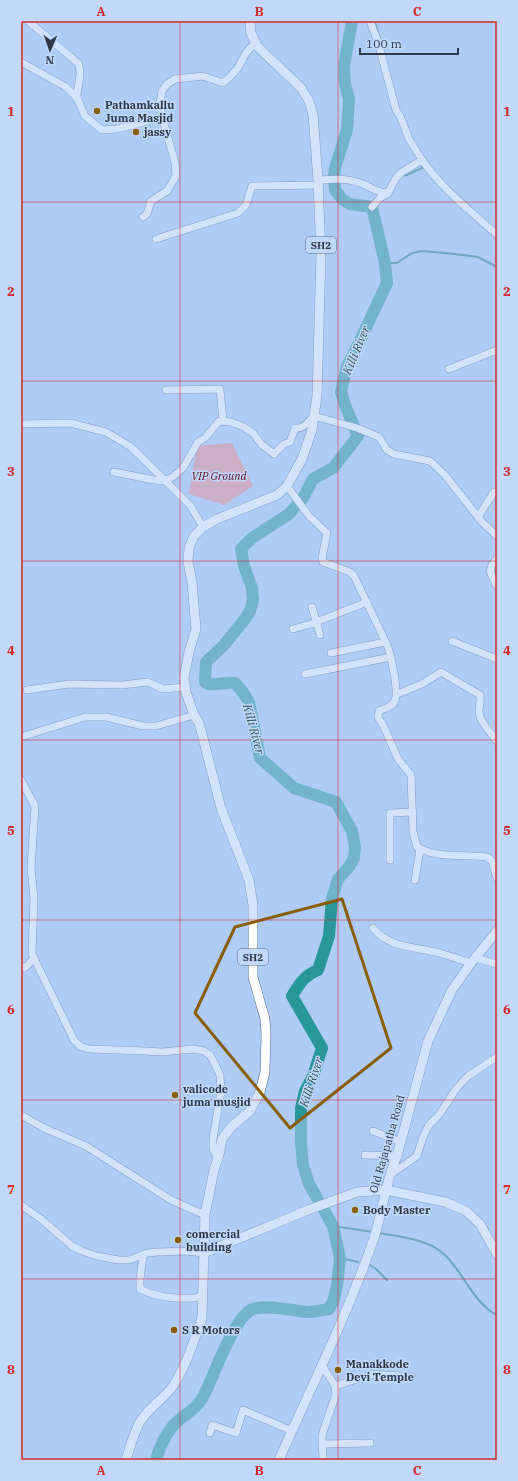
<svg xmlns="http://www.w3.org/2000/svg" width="518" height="1481" font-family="'IBM Plex Serif',serif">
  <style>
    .green { fill: #f08b8f }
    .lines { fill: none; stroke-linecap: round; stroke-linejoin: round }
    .stream { stroke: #2a7b82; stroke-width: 2 }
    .river { stroke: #28979a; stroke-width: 12 }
    .minor-casing { stroke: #4d668b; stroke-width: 8 }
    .major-casing { stroke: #4d668b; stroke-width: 10 }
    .minor { stroke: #fff; stroke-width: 7 }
    .major { stroke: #fff; stroke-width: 9 }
    .marked { fill: none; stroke: #895e00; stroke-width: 3; stroke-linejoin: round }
    .grid { fill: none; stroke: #d62828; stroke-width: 1; stroke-opacity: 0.55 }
    .poi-dot { fill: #895e00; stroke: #c1d8fa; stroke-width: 1.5 }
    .labels { text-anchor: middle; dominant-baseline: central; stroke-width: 3; stroke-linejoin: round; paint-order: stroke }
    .shield { fill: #c1d8fa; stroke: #5a697f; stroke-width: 1 }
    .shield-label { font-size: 10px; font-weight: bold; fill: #2e394a }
    .poi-label { font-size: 11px; font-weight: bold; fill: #2e394a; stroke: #c1d8fa; text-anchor: start }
    .park-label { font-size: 11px; font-style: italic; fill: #5e0c1a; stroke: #c1d8fa }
    .street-label { font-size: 11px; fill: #2e394a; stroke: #c1d8fa }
    .water-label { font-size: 12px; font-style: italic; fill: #365657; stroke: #c1d8fa }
    .neatline { fill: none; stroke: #d62828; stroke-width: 1.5 }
    .grid-label { font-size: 13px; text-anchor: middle; font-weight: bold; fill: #d62828 }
  </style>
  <rect width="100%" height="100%" fill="#afccf6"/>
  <path class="green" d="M232,443L253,486L224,505L189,494L197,446Z"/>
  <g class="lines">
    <g class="stream">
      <path d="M373,21L375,22L379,36"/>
      <path d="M351,27L358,21"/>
      <path d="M402,176L407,175L424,167"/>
      <path d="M385,263H397L412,253L422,251L455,254L478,257L497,267"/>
      <path d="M333,1226L373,1232"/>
      <path d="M379,1233C401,1237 428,1239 445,1255C463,1272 475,1305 497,1315"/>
      <path d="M340,1258L358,1262"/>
      <path d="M370,1265L376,1269L387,1280"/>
    </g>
    <path class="river" d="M156,1460C159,1449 165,1436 172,1427C182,1415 197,1410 204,1395C214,1376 234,1316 253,1309C268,1304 293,1311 308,1312C315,1312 323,1310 329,1309L333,1302L337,1286L340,1258L333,1226L309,1184L303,1165L301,1143V1108L305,1091L313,1076L322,1048L292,996C300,983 304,976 318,970L329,936L332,898L338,879L349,867L354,858L355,847L352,831L336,802L294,788L260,758L249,702L242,691L235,683C224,682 219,685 208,684L205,682L206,662L224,645L245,619L250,611L253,600L252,588L244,566L241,549L252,538L289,514L303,498L313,479L333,468L358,436L345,405L341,392L347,366L357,347L387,283L385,263L372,207L350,204L342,199L335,190L334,176L335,168L347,130L349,99L345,84L344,66L352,21"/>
    <g class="minor-casing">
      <g id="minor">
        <path d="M28,21L78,63C83,74 77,86 77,98"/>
        <path d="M370,21L378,42L396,110L400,116L409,139L422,160L402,172L396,178L388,193L380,198L372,207"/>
        <path d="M21,62L66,87L77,98L85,116L102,130L117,129L162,117"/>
        <path d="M422,160C443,190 470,210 497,235"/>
        <path d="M318,180C332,179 347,178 360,183C372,187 374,192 387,193"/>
        <path d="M143,217L147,214L151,201L167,191L176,176L175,162L162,117L160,104L162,91L167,84L175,79L203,76L223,83C228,79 233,74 237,69C245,57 243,53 256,43"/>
        <path d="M156,239L238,213L246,205L252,186L319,185"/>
        <path d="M449,369L497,350"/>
        <path d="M166,390L220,389L223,421"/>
        <path d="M21,424L70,423L106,432L131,447L190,505L203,527"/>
        <path d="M114,472L154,480L165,481L174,476L183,468L198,442L205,438L219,421L231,422L244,427L253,433L261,444L274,454L284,444L290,442L295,428C303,430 309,421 314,416L357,428L379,437L387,450L394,454L430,461L445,475L482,522L497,536"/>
        <path d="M287,486L309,516L327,533L322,558L323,562L350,572L354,576L388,647C391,657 401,697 393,704C390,707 383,709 379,711L378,717L385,729L398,759L411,775L413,832L417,847C437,859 464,854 487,857L492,861L497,878"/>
        <path d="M478,517L494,492H497"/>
        <path d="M497,559C486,570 491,574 497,586"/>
        <path d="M312,607L320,635"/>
        <path d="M293,629L311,624L367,602"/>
        <path d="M452,641L497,659"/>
        <path d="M331,653L385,642"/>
        <path d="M305,674L391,657"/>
        <path d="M27,690L69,684L122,685L148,682L163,689L185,687"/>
        <path d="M397,694L422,684L441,672L480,695C481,701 479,705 479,711C479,721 491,733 497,741"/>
        <path d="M21,737L85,717H106L143,726H156L194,715"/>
        <path d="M21,780L35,806L31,868L34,898L32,954L74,1040L80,1046L89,1049L145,1051L162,1052L193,1049L204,1051L210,1055L215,1064L220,1075L221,1091L213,1139V1149L218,1159"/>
        <path d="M390,860V813L413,812"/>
        <path d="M415,880L420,849"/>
        <path d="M373,928C388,947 413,947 435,952C447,955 459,959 471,963"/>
        <path d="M475,958L497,964"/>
        <path d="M21,968H23L27,966L34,958"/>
        <path d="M21,1115L46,1129L86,1146L171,1200L205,1215"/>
        <path d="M373,1131L401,1142"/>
        <path d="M365,1155L397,1156"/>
        <path d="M390,1175L417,1156L423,1137L429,1125L439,1115L456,1089L468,1076L497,1057"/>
        <path d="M21,1205L41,1219L72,1246L82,1251L97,1256L118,1260H129L147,1253L158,1252L187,1251L204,1253"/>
        <path d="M143,1255L140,1279V1289C158,1298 183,1300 202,1297"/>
        <path d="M322,1365L335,1386L336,1394L324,1429L322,1436L323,1460"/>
        <path d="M335,1386L373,1374L412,1377"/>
        <path d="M210,1433L212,1425L236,1433L243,1410L292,1431"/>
        <path d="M323,1444L370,1443"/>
      </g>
    </g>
    <g class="major-casing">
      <g id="major">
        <path d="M204,1253L308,1210L357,1192L386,1190L445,1202L466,1211L480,1224L497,1254"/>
        <path d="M126,1460C130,1448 133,1434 140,1422C148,1408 163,1400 173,1386C186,1366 194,1341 202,1318L205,1215L214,1170L219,1155L222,1139L232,1126L250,1111L260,1092L265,1072L266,1034L265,1019L253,977V905L249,880L221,808L202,734L199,723L194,715L186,692L184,678L189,652L196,629L192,582L188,562L189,548L194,536L203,527L217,519L277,495L287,486L302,459L312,430L317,396L321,254L318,180L313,114L309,101L301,88L257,46L251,33L250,21"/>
        <path d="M279,1460C311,1387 348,1314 374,1238C383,1211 385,1183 397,1156L428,1041L452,990L471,963L497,931"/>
      </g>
    </g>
    <use href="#minor" class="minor"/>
    <use href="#major" class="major"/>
  </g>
  <path d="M0 0H518V1481H0ZM342,899L391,1048L290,1128L195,1013L235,927Z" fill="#afccf6" fill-opacity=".55" fill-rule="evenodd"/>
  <path class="marked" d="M342,899L391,1048L290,1128L195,1013L235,927Z"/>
  <path class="grid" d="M180,21V1460M338,21V1460M21,202H497M21,381H497M21,561H497M21,740H497M21,920H497M21,1100H497M21,1279H497"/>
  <g class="poi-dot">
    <circle cx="97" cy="111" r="4"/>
    <circle cx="136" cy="132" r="4"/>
    <circle cx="175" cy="1095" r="4"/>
    <circle cx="355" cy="1210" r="4"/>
    <circle cx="178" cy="1240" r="4"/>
    <circle cx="174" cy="1330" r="4"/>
    <circle cx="338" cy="1370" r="4"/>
  </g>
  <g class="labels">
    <g class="shield">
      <rect x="306" y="237" width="30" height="16" rx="3"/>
      <rect x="238" y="949" width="30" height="16" rx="3"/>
    </g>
    <g class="shield-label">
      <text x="321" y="245">SH2</text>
      <text x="253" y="957">SH2</text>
    </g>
    <g class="poi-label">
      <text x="105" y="105">Pathamkallu<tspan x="105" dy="13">Juma Masjid</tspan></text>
      <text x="144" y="132">jassy</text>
      <text x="183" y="1089">valicode<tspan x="183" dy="13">juma musjid</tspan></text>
      <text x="363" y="1210">Body Master</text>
      <text x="186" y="1234">comercial<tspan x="186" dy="13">building</tspan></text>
      <text x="182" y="1330">S R Motors</text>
      <text x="346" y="1364">Manakkode<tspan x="346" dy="13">Devi Temple</tspan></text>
    </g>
    <g class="park-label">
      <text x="219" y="476">VIP Ground</text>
    </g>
    <g class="street-label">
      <text transform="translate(387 1144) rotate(-74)">Old Rajapatha Road</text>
    </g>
    <g class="water-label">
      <text transform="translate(356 350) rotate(-67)">Killi River</text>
      <text transform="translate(254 729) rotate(75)">Killi River</text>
      <text transform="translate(311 1082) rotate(-72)">Killi River</text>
    </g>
  </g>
  <rect width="518" height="1481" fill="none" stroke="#c1d8fa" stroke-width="44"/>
  <g transform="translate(50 50) rotate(182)" stroke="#c1d8fa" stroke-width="3" paint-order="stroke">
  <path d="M0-3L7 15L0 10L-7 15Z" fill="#2e394a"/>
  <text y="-6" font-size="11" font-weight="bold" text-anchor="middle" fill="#2e394a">N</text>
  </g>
  <path d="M360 48v6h98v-6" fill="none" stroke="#2e394a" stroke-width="2"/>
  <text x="366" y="48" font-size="12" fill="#2e394a" stroke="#c1d8fa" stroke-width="3" paint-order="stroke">100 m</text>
  <rect x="22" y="22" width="474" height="1437" class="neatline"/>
  <g class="grid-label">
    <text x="101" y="16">A</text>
    <text x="259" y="16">B</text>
    <text x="417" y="16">C</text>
    <text x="11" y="116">1</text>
    <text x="507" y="116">1</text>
    <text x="11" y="296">2</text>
    <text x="507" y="296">2</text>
    <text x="11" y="476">3</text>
    <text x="507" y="476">3</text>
    <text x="11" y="655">4</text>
    <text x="507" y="655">4</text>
    <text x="11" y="835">5</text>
    <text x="507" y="835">5</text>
    <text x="11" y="1014">6</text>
    <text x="507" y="1014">6</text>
    <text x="11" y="1194">7</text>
    <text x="507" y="1194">7</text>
    <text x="11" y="1374">8</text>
    <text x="507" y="1374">8</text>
    <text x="101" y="1475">A</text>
    <text x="259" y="1475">B</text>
    <text x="417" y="1475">C</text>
  </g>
</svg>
